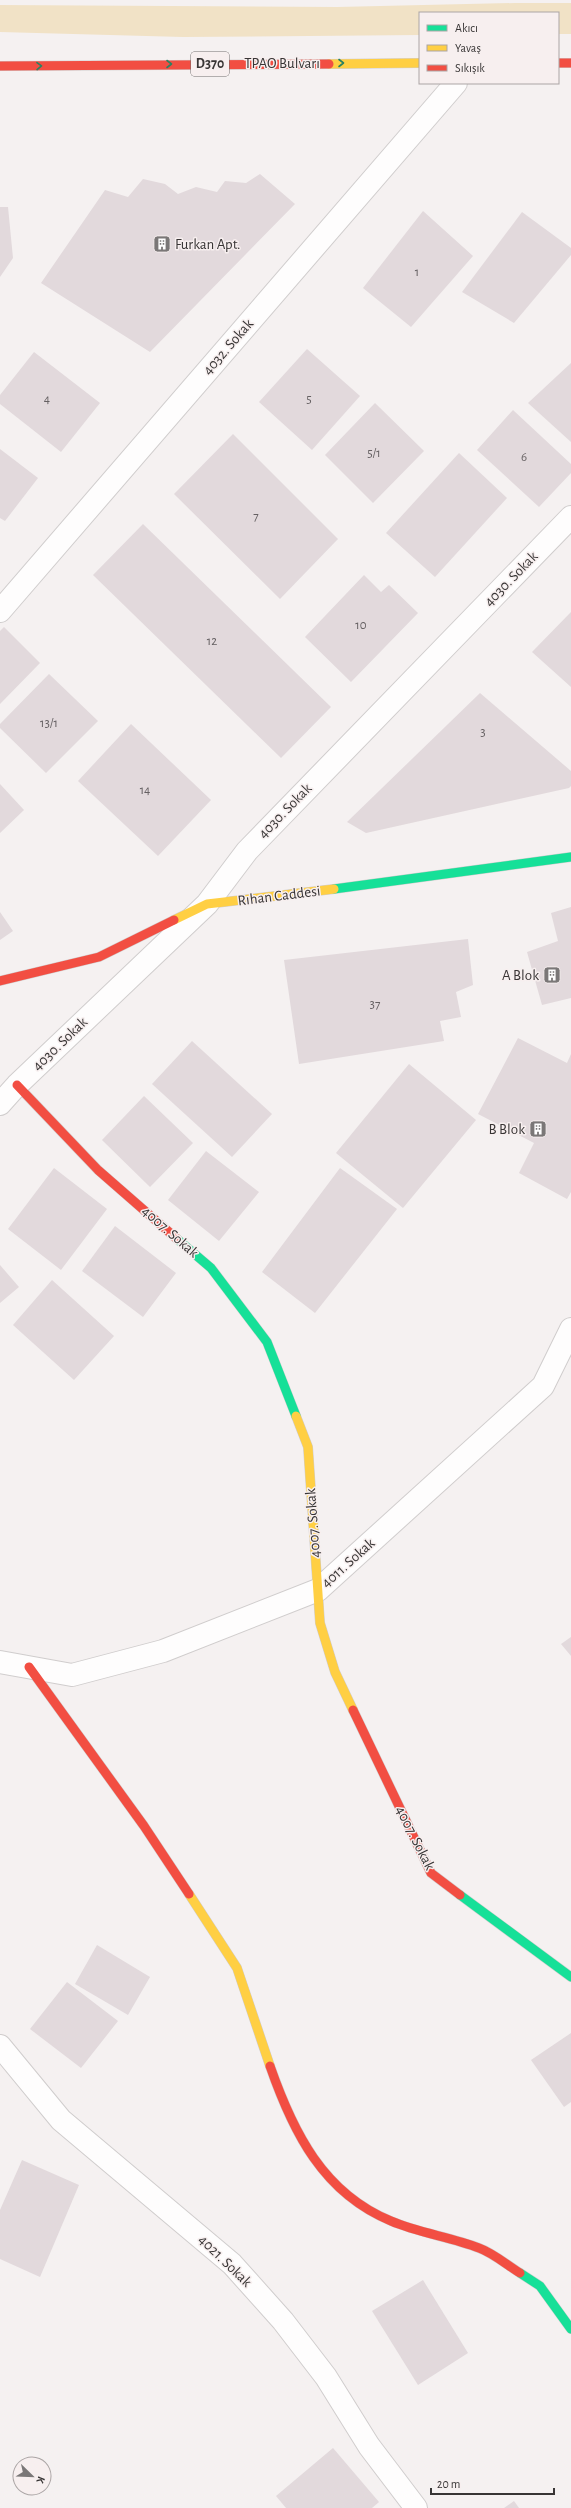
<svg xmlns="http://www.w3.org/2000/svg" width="571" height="2508" font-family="'Alegreya Sans',sans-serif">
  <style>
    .green { fill: #f1e2c6 }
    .building { fill: #e2d9dc }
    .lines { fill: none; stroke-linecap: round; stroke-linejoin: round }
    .street-casing { stroke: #d0cdcd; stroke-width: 24 }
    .fast-casing { stroke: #d0cdcd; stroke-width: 10 }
    .slow-casing { stroke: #d0cdcd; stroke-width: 10 }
    .jam-casing { stroke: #d0cdcd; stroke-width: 10 }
    .street { stroke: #fefdfd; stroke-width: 22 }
    .fast { stroke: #16e098; stroke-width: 9 }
    .slow { stroke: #ffcf43; stroke-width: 9 }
    .jam { stroke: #f24e42; stroke-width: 9 }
    .oneway { stroke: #298262 }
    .labels { text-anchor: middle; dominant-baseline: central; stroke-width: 3; stroke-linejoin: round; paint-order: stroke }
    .number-label { font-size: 13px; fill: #656062 }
    .shield { fill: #f7efef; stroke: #716d6d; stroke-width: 1 }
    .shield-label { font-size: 14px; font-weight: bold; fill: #383535 }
    .street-label { font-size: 15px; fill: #383535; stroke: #f7efef }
    .poi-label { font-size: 15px; fill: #383535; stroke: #f7efef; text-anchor: end }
  </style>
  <rect width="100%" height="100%" fill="#f5f1f1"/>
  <path class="green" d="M515,3H571V34H558V13H420V35L183,37L0,32V5L337,7Z"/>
  <g class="building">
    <path d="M260,174L295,204L150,352L41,283L105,190L128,197L143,179L165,184L178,194L196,187L217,192L225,181L246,183Z"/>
    <path d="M0,207H8L13,258L0,277Z"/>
    <path d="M423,211L473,256L411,327L363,288Z"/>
    <path d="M522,212L571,248V255L514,323L462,292Z"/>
    <path d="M307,349L360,396L312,450L259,402Z"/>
    <path d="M34,352L100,403L61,452L0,404V395Z"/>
    <path d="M571,363V442L528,403Z"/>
    <path d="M375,403L424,451L373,503L325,455Z"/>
    <path d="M513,410L571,464V473L539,507L477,450Z"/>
    <path d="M233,434L338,539L280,599L174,494Z"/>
    <path d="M0,449L38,478L5,521L0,518Z"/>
    <path d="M459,453L507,498L435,577L386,533Z"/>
    <path d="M143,524L331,707L281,758L93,575Z"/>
    <path d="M364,575L381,592L389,585L418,613L351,682L305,637Z"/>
    <path d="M571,612V687L532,652Z"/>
    <path d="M4,627L40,663L0,704V631Z"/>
    <path d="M49,674L98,721L46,773L0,728V724Z"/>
    <path d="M480,693L571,771V786L569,788L366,833L347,822Z"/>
    <path d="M131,724L211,800L158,856L78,781Z"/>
    <path d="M0,784L24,810L0,833Z"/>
    <path d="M571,907V998L542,1005L527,952L558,941L551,913Z"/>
    <path d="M0,912L13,931L0,940Z"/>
    <path d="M468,939L473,985L456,992L461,1017L440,1021L444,1041L299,1064L284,960Z"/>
    <path d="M518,1038L567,1063L571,1054V1192L567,1199L519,1173L534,1143L478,1114Z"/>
    <path d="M192,1041L272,1114L232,1157L152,1084Z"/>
    <path d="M409,1064L476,1120L403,1208L336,1153Z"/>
    <path d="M144,1096L193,1143L150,1187L102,1140Z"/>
    <path d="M206,1151L259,1192L219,1241L168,1200Z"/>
    <path d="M54,1168L107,1209L61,1270L8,1229Z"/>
    <path d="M340,1168L397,1209L315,1313L262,1272Z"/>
    <path d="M115,1226L176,1273L143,1317L82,1271Z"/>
    <path d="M0,1265L19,1287L0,1303Z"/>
    <path d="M52,1280L114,1336L74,1380L13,1325Z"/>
    <path d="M571,1637V1656L561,1644Z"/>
    <path d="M97,1945L150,1977L128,2015L75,1984Z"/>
    <path d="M67,1982L118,2021L81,2068L30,2029Z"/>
    <path d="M571,2033V2102L564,2107L531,2060Z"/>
    <path d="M22,2160L79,2185L40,2277L0,2259V2210Z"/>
    <path d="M423,2280L468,2353L418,2385L372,2311Z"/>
    <path d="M333,2448L379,2502L372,2508H286L276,2496Z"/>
    <path d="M514,2501L519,2508H504Z"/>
  </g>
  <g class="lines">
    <g class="street-casing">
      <g id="street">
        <path d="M0,611L456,83"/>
        <path d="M0,1104L17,1085L207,904L247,851L571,517"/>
        <path d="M0,1662L72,1675L163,1651L318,1590L543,1386L571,1329"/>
        <path d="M0,2046L61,2120L232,2264L283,2321L326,2377L369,2446L416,2508"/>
      </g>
    </g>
    <g class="fast-casing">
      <g id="fast">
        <path d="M334,889L571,857"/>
        <path d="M177,1239L211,1268L267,1342L296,1416"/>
        <path d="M460,1895L571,1977"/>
        <path d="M520,2273L540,2286L571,2329"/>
      </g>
    </g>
    <g class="slow-casing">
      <g id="slow">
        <path d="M329,64L420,63"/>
        <path d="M174,920L207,904L334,889"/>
        <path d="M296,1416L308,1447L320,1623L335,1672L353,1710"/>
        <path d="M189,1894L237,1968L270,2066"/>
      </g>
    </g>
    <g class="jam-casing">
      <g id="jam">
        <path d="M558,63H571"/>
        <path d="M0,66L329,64"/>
        <path d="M0,981L99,957L174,920"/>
        <path d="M17,1085L98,1170L177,1239"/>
        <path d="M29,1667L144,1826L189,1894"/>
        <path d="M353,1710L431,1873L460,1895"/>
        <path d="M270,2066C293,2132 323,2193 391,2221C419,2233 451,2237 479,2248C493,2253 507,2265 520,2273"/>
      </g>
    </g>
    <use href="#street" class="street"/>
    <use href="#fast" class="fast"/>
    <use href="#slow" class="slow"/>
    <use href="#jam" class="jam"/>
  </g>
  <defs><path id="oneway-chevron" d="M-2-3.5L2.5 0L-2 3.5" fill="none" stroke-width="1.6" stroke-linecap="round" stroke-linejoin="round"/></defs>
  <g class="oneway">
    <use href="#oneway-chevron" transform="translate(341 63)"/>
    <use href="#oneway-chevron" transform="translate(169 64)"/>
    <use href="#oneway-chevron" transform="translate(39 66) rotate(-1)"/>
  </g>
  <defs>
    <g id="building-square" transform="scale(0.9)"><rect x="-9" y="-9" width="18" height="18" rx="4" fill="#7a7777" stroke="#f7efef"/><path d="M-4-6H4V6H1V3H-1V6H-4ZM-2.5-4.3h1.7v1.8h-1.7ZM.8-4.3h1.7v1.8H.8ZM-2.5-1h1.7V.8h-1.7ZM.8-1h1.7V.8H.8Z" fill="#fff"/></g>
  </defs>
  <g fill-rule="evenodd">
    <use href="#building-square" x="162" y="244"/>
    <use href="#building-square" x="552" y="975"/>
    <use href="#building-square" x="538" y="1129"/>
  </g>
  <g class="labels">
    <g class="number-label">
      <text x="417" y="272">1</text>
      <text x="47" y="399">4</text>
      <text x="309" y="399">5</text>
      <text x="374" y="453">5/1</text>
      <text x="524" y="457">6</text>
      <text x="256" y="516">7</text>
      <text x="361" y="625">10</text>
      <text x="212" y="641">12</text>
      <text x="49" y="723">13/1</text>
      <text x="483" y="732">3</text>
      <text x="145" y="790">14</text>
      <text x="375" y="1004">37</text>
    </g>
    <rect class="shield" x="191" y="52" width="38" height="24" rx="3"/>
    <g class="shield-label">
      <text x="210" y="64">D370</text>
    </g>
    <g class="street-label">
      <text x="282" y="63">TPAO Bulvarı</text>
      <text transform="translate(228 347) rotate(-49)">4032. Sokak</text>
      <text transform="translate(511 579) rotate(-46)">4030. Sokak</text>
      <text transform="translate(285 811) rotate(-46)">4030. Sokak</text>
      <text transform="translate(279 896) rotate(-7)">Rıhan Caddesi</text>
      <text transform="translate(60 1044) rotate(-44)">4030. Sokak</text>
      <text transform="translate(170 1232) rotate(41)">4007. Sokak</text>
      <text transform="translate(313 1523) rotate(-94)">4007. Sokak</text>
      <text transform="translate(348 1563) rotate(-42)">4011. Sokak</text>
      <text transform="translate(415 1838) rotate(63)">4007. Sokak</text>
      <text transform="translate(225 2261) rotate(44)">4021. Sokak</text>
    </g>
    <g class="poi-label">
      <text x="175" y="244" text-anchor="start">Furkan Apt.</text>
      <text x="539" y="975">A Blok</text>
      <text x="525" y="1129">B Blok</text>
    </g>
  </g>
  <rect x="419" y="12" width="140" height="72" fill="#f7efef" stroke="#aba5a5"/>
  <rect x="427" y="25" width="20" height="6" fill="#16e098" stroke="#aba5a5"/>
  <text x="455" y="32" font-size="12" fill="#383535">Akıcı</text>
  <rect x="427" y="45" width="20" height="6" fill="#ffcf43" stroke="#aba5a5"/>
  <text x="455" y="52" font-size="12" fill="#383535">Yavaş</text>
  <rect x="427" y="65" width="20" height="6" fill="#f24e42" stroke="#aba5a5"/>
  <text x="455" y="72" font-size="12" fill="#383535">Sıkışık</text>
  <g transform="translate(32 2476) rotate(113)"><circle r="19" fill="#f7efef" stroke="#aba5a5"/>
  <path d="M0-3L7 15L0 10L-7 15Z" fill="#7a7777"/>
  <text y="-6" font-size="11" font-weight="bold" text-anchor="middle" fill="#383535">K</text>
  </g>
  <path d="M431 2488v6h123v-6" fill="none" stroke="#383535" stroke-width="2"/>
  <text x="437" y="2488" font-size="12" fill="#383535" stroke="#f7efef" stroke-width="3" paint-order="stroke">20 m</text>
</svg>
